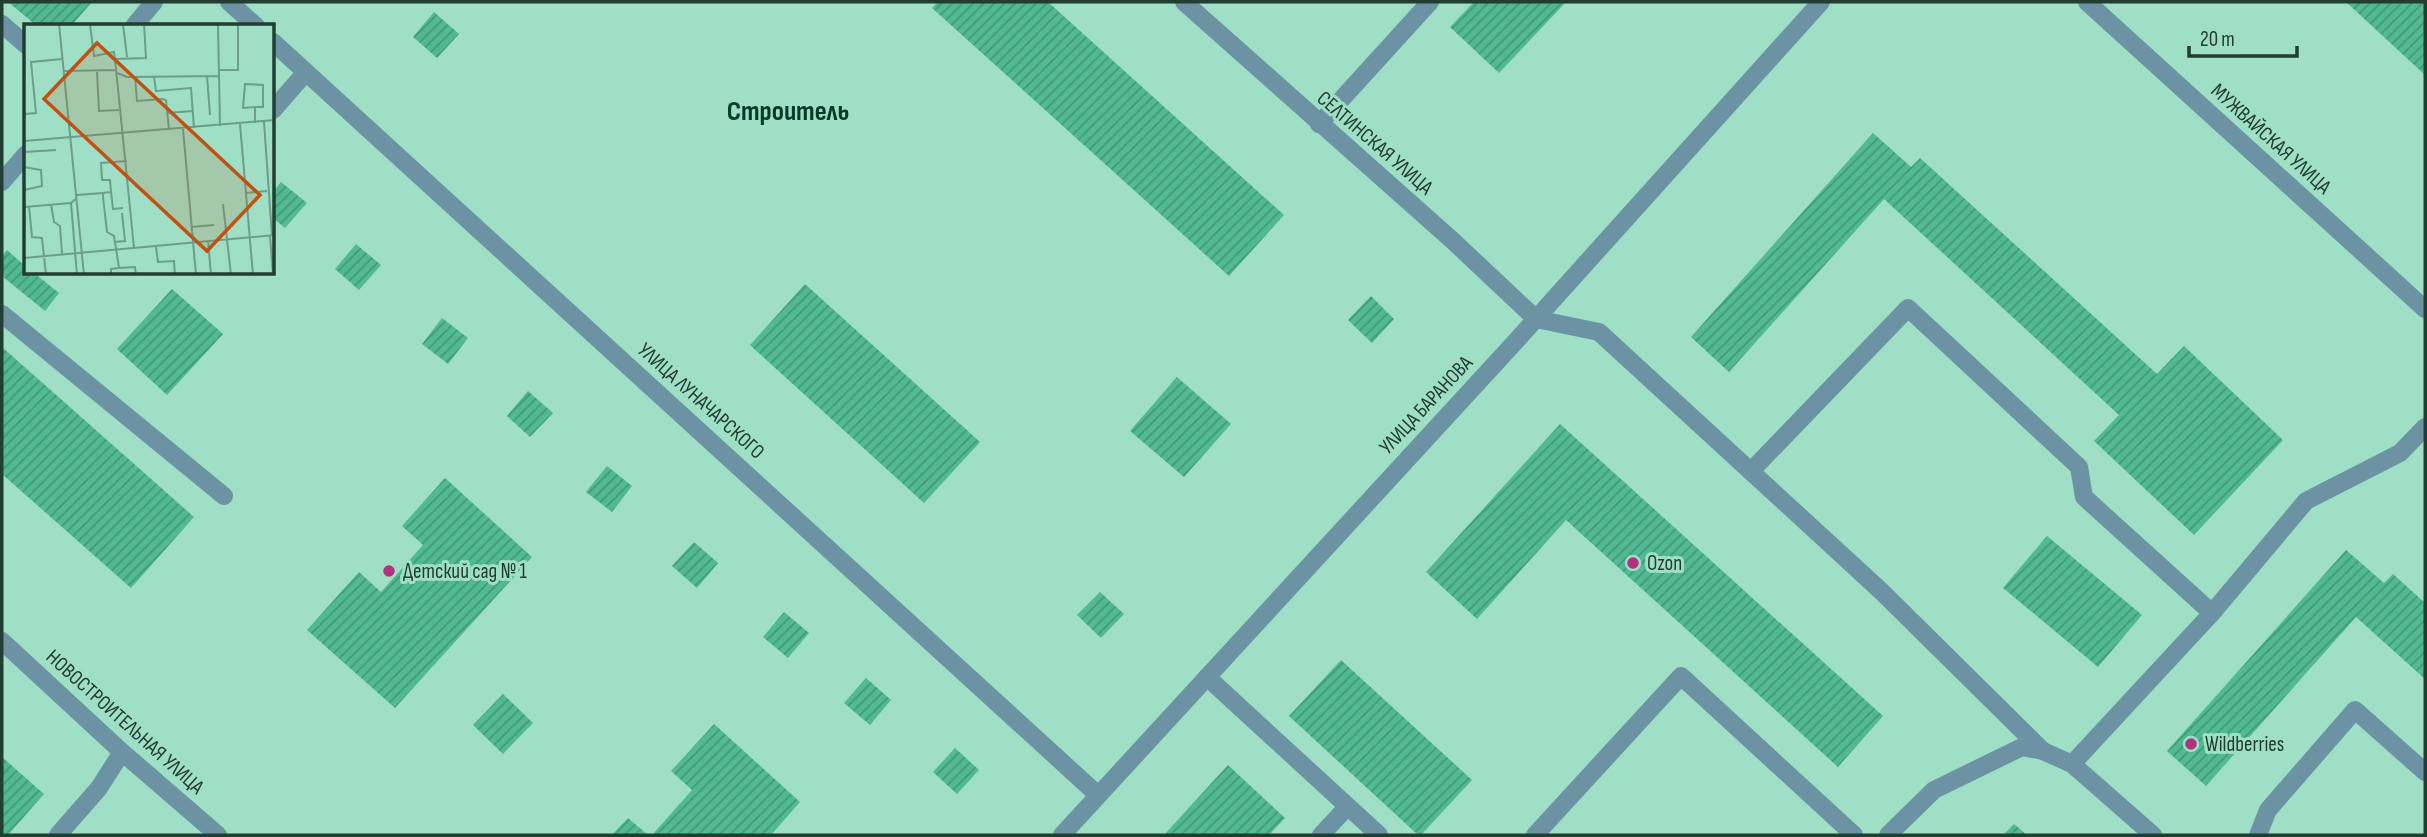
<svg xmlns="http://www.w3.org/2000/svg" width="2427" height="837" font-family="'Sofia Sans Condensed',sans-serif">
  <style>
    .building { fill: url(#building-hatch) }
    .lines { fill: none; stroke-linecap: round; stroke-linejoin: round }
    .minor { stroke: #6c93a4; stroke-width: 18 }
    .poi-dot { fill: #b1327f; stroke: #9edfc5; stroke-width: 2.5 }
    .labels { text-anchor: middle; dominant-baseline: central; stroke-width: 6; stroke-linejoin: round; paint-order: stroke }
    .street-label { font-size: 21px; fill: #223d32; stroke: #9edfc5 }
    .poi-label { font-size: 21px; fill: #223d32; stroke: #9edfc5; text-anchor: start }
    .district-label { font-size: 28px; font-weight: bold; fill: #033a2a; stroke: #9edfc5 }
    .inset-road { fill: none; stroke: #6c9e8a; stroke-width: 2 }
    .view { fill: #c05314; fill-opacity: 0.15; stroke: #c05314; stroke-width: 3.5 }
    .inset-edge { fill: none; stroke: #223d32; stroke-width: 3.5 }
  </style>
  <defs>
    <pattern id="building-hatch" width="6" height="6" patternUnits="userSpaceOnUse" patternTransform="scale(1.75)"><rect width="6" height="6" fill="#51b994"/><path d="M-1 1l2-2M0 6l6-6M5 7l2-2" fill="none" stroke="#439879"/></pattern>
  </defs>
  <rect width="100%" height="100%" fill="#9edfc5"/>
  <g class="building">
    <path d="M8,2H92L71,26H37Z"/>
    <path d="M938,2H1048L1284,215L1229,276L932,8Z"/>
    <path d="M1474,2H1566L1499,73L1450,27Z"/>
    <path d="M2346,2H2425V75Z"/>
    <path d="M434,12L459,34L437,58L413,37Z"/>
    <path d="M1873,133L1911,167L1920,158L2157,374L2184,346L2283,440L2194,535L2094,441L2119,415L1884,199L1729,372L1691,337Z"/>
    <path d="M281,182L307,203L285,228L273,218V192Z"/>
    <path d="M356,244L381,265L359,290L335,269Z"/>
    <path d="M7,250L26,267V273H34L59,293L45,311L2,276V256Z"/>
    <path d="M805,284L980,442L924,503L750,345Z"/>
    <path d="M172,289L223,334L167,395L117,349Z"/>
    <path d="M1371,296L1394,319L1372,343L1348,320Z"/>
    <path d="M442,318L468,338L448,364L422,344Z"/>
    <path d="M2,347L194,517L131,588L2,474Z"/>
    <path d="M1177,377L1231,424L1184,477L1130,431Z"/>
    <path d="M528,391L553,413L530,437L507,416Z"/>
    <path d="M1560,424L1883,716L1838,767L1566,520L1477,619L1426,572Z"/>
    <path d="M607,466L632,486L612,512L586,492Z"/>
    <path d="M445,478L532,557L395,708L307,630L359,572L381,592L423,545L402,526Z"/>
    <path d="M2047,536L2142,615L2098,667L2003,588Z"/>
    <path d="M694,542L718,563L697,588L672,566Z"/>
    <path d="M2346,550L2384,583L2393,574L2425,603V679L2356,617L2206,786L2167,751Z"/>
    <path d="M1100,592L1124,614L1101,638L1077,615Z"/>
    <path d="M784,612L809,633L788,658L763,637Z"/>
    <path d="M1341,660L1472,780L1421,835H1418L1289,716Z"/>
    <path d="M866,678L891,700L870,725L844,703Z"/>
    <path d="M503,694L533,723L503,754L473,725Z"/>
    <path d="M714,724L800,802L771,835H652L692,790L671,771Z"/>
    <path d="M955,748L979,770L957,794L933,772Z"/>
    <path d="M2,757L44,794L8,835H2Z"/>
    <path d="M1228,765L1285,818L1269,835H1164Z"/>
    <path d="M628,818L648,835H612Z"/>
    <path d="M2014,824L2027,835H2003Z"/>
  </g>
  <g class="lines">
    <g class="minor">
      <path d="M229,2L256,26"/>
      <path d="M1184,2L1452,240L1536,319"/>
      <path d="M2087,2L2425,309"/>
      <path d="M2,24L26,45"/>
      <path d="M134,26L154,2"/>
      <path d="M273,42L1098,795"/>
      <path d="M273,110L306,72"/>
      <path d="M1319,124L1430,2"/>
      <path d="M2,182L26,154"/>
      <path d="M2,314L224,496"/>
      <path d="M1536,319L1599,332L1881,591L2043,751L2072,764L2153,835"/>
      <path d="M1751,471L1908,308L2079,467L2084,497L2212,613"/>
      <path d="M2,641L122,752L218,835"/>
      <path d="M1207,677L1379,835"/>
      <path d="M2072,764L2212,613L2306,501L2400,453L2425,427"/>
      <path d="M58,835L99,788L122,752"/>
      <path d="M1062,835L1516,341L1821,2"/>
      <path d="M1321,835L1347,807"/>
      <path d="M1535,835L1681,676L1854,835"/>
      <path d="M1888,835L1934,790L2022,747L2043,751"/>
      <path d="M2258,835L2268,810L2355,710L2425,772"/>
    </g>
  </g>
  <g class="poi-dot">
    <circle cx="1633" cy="563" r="7"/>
    <circle cx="389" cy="571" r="7"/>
    <circle cx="2191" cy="744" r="7"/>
  </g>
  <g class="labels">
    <g class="street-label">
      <text transform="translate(2271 139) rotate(42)">МУЖВАЙСКАЯ УЛИЦА</text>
      <text transform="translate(1375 143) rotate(41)">СЕЛТИНСКАЯ УЛИЦА</text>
      <text transform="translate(701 401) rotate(42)">УЛИЦА ЛУНАЧАРСКОГО</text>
      <text transform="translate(1426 405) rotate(-47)">УЛИЦА БАРАНОВА</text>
      <text transform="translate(125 722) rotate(42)">НОВОСТРОИТЕЛЬНАЯ УЛИЦА</text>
    </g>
    <g class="poi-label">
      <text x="1647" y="563">Ozon</text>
      <text x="403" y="571">Детский сад № 1</text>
      <text x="2205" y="744">Wildberries</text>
    </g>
    <g class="district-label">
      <text x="788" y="111">Строитель</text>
    </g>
  </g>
  <g transform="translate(24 24)">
    <rect width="250" height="250" fill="#9edfc5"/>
    <path class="inset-road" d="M35,0L60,251M66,0L70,32L90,28L91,35L110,224M99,0L103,33M194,0L196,102M91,35L122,34L120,0M196,46H214V0M39,47L92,46M73,48L75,87L95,86M93,49L103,53L196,52M183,52L186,91M111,53L113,77L138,75M130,53L132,67L167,64L170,104M138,75L142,76L145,106M143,89L169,87M0,90L12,89L7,38L38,35M240,98L248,212M231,99V83L219,84L221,60L239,61V83H231M216,100L229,251M159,105L172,251M0,117L251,96M0,128L32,126M0,143L17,146L18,162L0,166M87,168L89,185L99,184M222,169L243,167M53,171L79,169M53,174L47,179L53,251M27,180L30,198L36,202L38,230M199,180L207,251M5,182L8,213L18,214L22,251M0,183L47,179M167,203L190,201M246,212L249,251M184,216L187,251M91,218L101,217L98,189M132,223L134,238L150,237L151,251M0,234L251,211M95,244L111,243L112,251M87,251V245L95,244L90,212L83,208L79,173V169L87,168L86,156H78L77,139L103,137"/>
    <path class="view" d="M73,19L236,171L183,227L20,75Z"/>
    <rect width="250" height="250" class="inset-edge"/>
  </g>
  <rect width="2427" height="837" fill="none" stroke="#223d32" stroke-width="7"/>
  <path d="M2189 46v10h108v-10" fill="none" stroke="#223d32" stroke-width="3.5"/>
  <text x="2200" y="46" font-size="21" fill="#223d32" stroke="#9edfc5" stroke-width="5" paint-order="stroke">20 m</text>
</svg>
